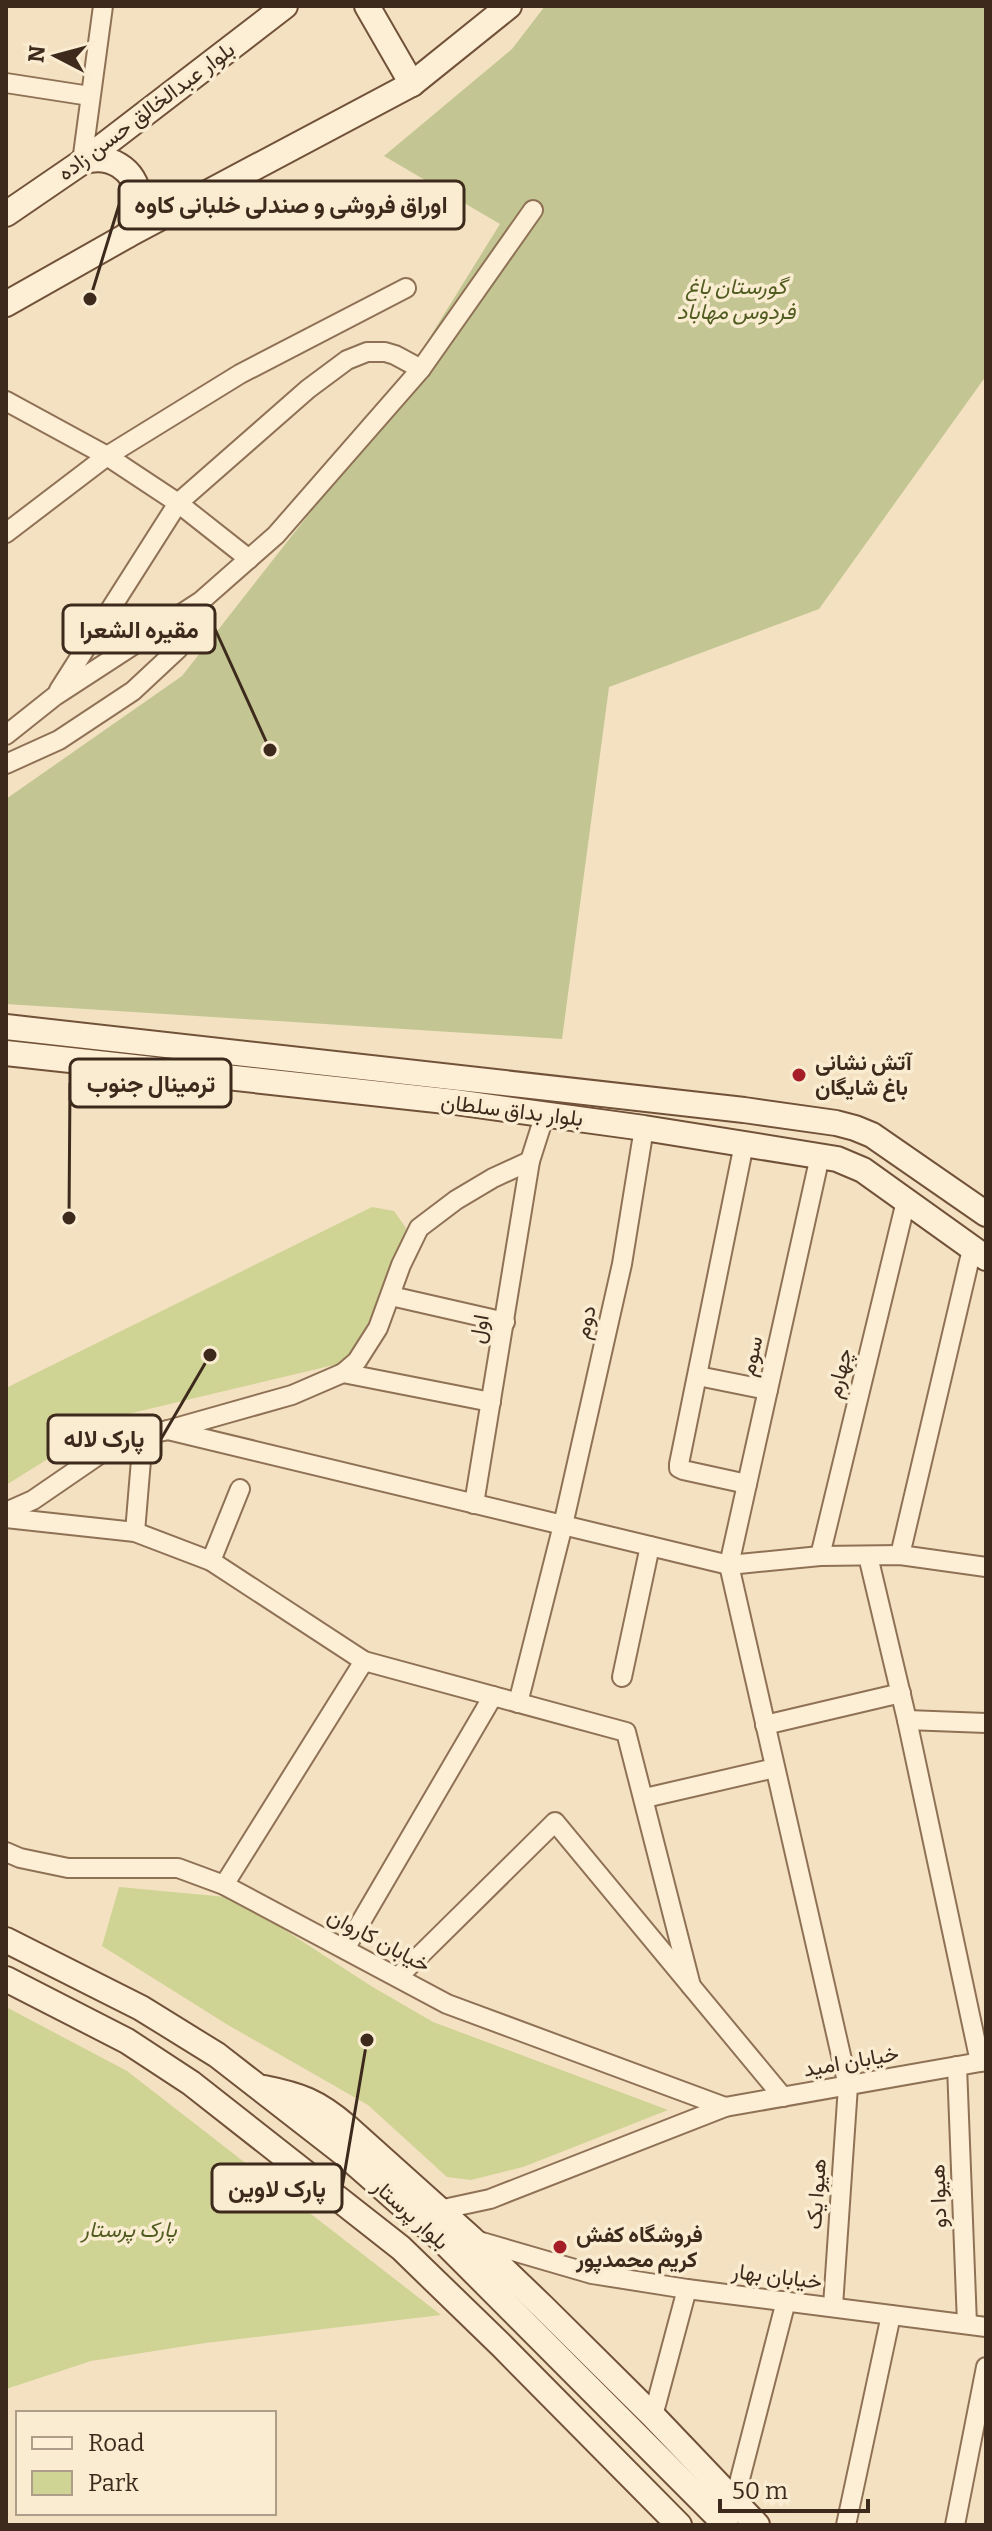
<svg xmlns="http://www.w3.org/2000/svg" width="992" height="2531" font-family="Bitter,Vazirmatn,serif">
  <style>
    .green { fill: #cfd393 }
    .cemetery { fill: #c3c693 }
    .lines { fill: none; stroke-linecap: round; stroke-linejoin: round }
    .street-casing { stroke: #8f7156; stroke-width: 22 }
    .secondary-casing { stroke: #715239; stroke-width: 28 }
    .street { stroke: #fdefd5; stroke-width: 18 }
    .secondary { stroke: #fdefd5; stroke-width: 24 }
    .poi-dot { fill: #a51e27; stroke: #f9ecd1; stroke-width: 3 }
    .labels { text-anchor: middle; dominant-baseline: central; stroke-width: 7; stroke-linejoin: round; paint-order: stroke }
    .street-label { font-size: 22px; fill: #3d2a1c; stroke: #f9ecd1 }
    .park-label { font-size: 22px; font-style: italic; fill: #505c20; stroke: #f9ecd1 }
    .poi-label { font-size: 22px; font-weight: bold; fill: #3d2a1c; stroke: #f9ecd1; text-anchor: start }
    .leader { fill: none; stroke: #3d2a1c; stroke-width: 3 }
    .callout-dot { fill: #3d2a1c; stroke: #f9ecd1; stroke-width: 3 }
    .callout { fill: #f9ecd1; stroke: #3d2a1c; stroke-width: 3 }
    .callout-label { font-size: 24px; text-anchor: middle; font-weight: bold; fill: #3d2a1c }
  </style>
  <rect width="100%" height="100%" fill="#f3e1c1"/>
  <g class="green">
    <path d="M372,1207L394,1211L406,1228L404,1243L358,1346L338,1364L115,1417L6,1485V1388Z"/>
    <path d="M119,1887L226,1897L274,1923L371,1986L433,2022L668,2110L523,2167L471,2180L447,2177L368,2105L228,2025L102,1946Z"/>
    <path d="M6,2007L127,2071L441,2315L205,2343L91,2361L6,2389Z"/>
  </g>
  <path class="cemetery" d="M545,6H986V376L819,609L609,687L562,1039L6,1004V799L182,676L363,445L500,224L384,156L512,49Z"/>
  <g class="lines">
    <g class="street-casing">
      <g id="street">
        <path d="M6,83L90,96"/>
        <path d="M82,162L103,6"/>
        <path d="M6,401L107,456L178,503L249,559"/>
        <path d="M6,533L107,456L240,374L406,288"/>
        <path d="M59,690L178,503L308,389L347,360L367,352H385L395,355L421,369"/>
        <path d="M6,735L55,696L201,601L276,535L421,369L533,210"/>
        <path d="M6,764L59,740L133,691L178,649L201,602"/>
        <path d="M744,1144L679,1464V1468L683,1470L747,1484"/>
        <path d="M820,1156L729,1565L848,2086L833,2306"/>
        <path d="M391,1296L505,1322"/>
        <path d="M343,1373L491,1402"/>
        <path d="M698,1376L768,1390"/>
        <path d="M168,1430L729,1565L820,1556L900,1555L986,1567"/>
        <path d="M474,1504L530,1161"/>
        <path d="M6,1512L33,1500L119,1441L168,1430L292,1395L343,1373L357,1361L378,1328L401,1265L419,1228L456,1200L493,1178L530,1161L545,1114"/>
        <path d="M6,1518L135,1532L211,1561L364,1661L626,1732L691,1986"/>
        <path d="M135,1532L143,1436"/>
        <path d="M900,1555L972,1249"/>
        <path d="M820,1556L906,1201"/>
        <path d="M868,1556L907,1720L980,2062"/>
        <path d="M211,1561L240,1489"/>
        <path d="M622,1677L650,1546"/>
        <path d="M518,1703L563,1525L622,1264L644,1128"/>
        <path d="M907,1720L986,1723"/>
        <path d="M765,1725L901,1693"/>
        <path d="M645,1798L775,1768"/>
        <path d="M6,1852L20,1858L68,1868H178L224,1885L447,2004L725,2107"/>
        <path d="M224,1885L364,1661"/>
        <path d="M345,1949L493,1696"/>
        <path d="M398,1977L555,1822L783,2097"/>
        <path d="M957,2066L967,2324"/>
        <path d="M439,2210L490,2199L725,2107L986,2061"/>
        <path d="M475,2240L592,2274L687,2289L986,2327"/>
        <path d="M653,2416L687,2289"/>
        <path d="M734,2502L786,2301"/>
        <path d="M846,2525L891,2315"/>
        <path d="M955,2525L986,2367"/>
      </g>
    </g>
    <g class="secondary-casing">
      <g id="secondary">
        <path d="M367,6L412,84"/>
        <path d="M82,162C109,153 135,168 139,198C141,209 133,224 128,235"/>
        <path d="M6,214L82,162L285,6"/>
        <path d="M6,304L128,235L412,84L509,6"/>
        <path d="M6,1027L744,1110L836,1123L855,1128L872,1135L986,1214"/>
        <path d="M6,1053L455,1102L644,1128L837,1159L863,1170L986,1258"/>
        <path d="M6,1940L141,2008L217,2055L343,2153L442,2240L726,2525"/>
        <path d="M6,1979L127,2041L191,2083L401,2248L502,2346L679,2525"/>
        <path d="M264,2088C300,2095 318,2102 346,2126L472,2239L543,2307L653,2416L757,2525"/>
      </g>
    </g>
    <use href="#street" class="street"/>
    <use href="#secondary" class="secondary"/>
  </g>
  <g class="poi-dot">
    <circle cx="799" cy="1075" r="8"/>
    <circle cx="560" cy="2247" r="8"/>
  </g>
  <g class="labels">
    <g class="street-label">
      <text transform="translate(146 111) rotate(-37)">بلوار عبدالخالق حسن زاده</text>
      <text transform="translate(512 1110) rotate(7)">بلوار بداق سلطان</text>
      <text transform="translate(585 1322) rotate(-77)">دوم</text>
      <text transform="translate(479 1329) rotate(-80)">اول</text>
      <text transform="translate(751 1356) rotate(-78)">سوم</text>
      <text transform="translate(839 1373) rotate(-76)">چهارم</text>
      <text transform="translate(379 1940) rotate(28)">خیابان کاروان</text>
      <text transform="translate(851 2061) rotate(-10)">خیابان امید</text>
      <text transform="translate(816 2194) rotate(-86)">هیوا یک</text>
      <text transform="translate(938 2196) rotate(-92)">هیوا دو</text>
      <text transform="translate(411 2214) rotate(42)">بلوار پرستار</text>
      <text transform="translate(777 2276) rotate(7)">خیابان بهار</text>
    </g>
    <g class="park-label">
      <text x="736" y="286">گورستان باغ<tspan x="736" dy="25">فردوس مهاباد</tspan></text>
      <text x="129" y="2229">پارک پرستار</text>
    </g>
    <g class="poi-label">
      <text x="815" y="1062">آتش نشانی<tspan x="815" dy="25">باغ شایگان</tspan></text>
      <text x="576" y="2234">فروشگاه کفش<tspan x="576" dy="25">کریم محمدپور</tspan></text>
    </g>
  </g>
  <path class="leader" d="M90 299L119 205M270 750L215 629M69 1218L70 1083M210 1355L161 1439M367 2040L342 2188"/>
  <g class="callout-dot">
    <circle cx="90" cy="299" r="8"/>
    <circle cx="270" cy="750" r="8"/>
    <circle cx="69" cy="1218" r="8"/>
    <circle cx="210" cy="1355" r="8"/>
    <circle cx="367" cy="2040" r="8"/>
  </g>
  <g class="callout">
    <rect x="119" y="181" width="345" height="48" rx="8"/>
    <rect x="63" y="605" width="152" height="48" rx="8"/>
    <rect x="70" y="1059" width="161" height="48" rx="8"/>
    <rect x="48" y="1415" width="113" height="48" rx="8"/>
    <rect x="212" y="2164" width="130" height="48" rx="8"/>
  </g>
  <g class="callout-label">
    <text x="291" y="213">اوراق فروشی و صندلی خلبانی کاوه</text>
    <text x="139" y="638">مقیره الشعرا</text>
    <text x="151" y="1092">ترمینال جنوب</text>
    <text x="104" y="1447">پارک لاله</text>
    <text x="277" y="2197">پارک لاوین</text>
  </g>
  <rect width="992" height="2531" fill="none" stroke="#3d2a1c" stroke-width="16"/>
  <rect x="16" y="2411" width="260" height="104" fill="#f9ecd1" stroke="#ae9e89" stroke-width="2"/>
  <rect x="32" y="2437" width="40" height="12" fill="#fdefd5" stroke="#ae9e89" stroke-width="2"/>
  <text x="88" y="2451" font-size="24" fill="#3d2a1c">Road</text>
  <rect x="32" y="2471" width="40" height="24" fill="#cfd393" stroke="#ae9e89" stroke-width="2"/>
  <text x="88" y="2491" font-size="24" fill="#3d2a1c">Park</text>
  <g transform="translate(56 56) rotate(276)" stroke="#f9ecd1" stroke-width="6" paint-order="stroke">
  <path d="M0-6L14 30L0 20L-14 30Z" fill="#3d2a1c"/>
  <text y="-12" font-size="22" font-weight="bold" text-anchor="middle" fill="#3d2a1c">N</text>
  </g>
  <path d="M720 2499v12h148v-12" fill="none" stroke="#3d2a1c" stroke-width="4"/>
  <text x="732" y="2499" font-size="24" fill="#3d2a1c" stroke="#f9ecd1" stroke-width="6" paint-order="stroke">50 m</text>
</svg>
